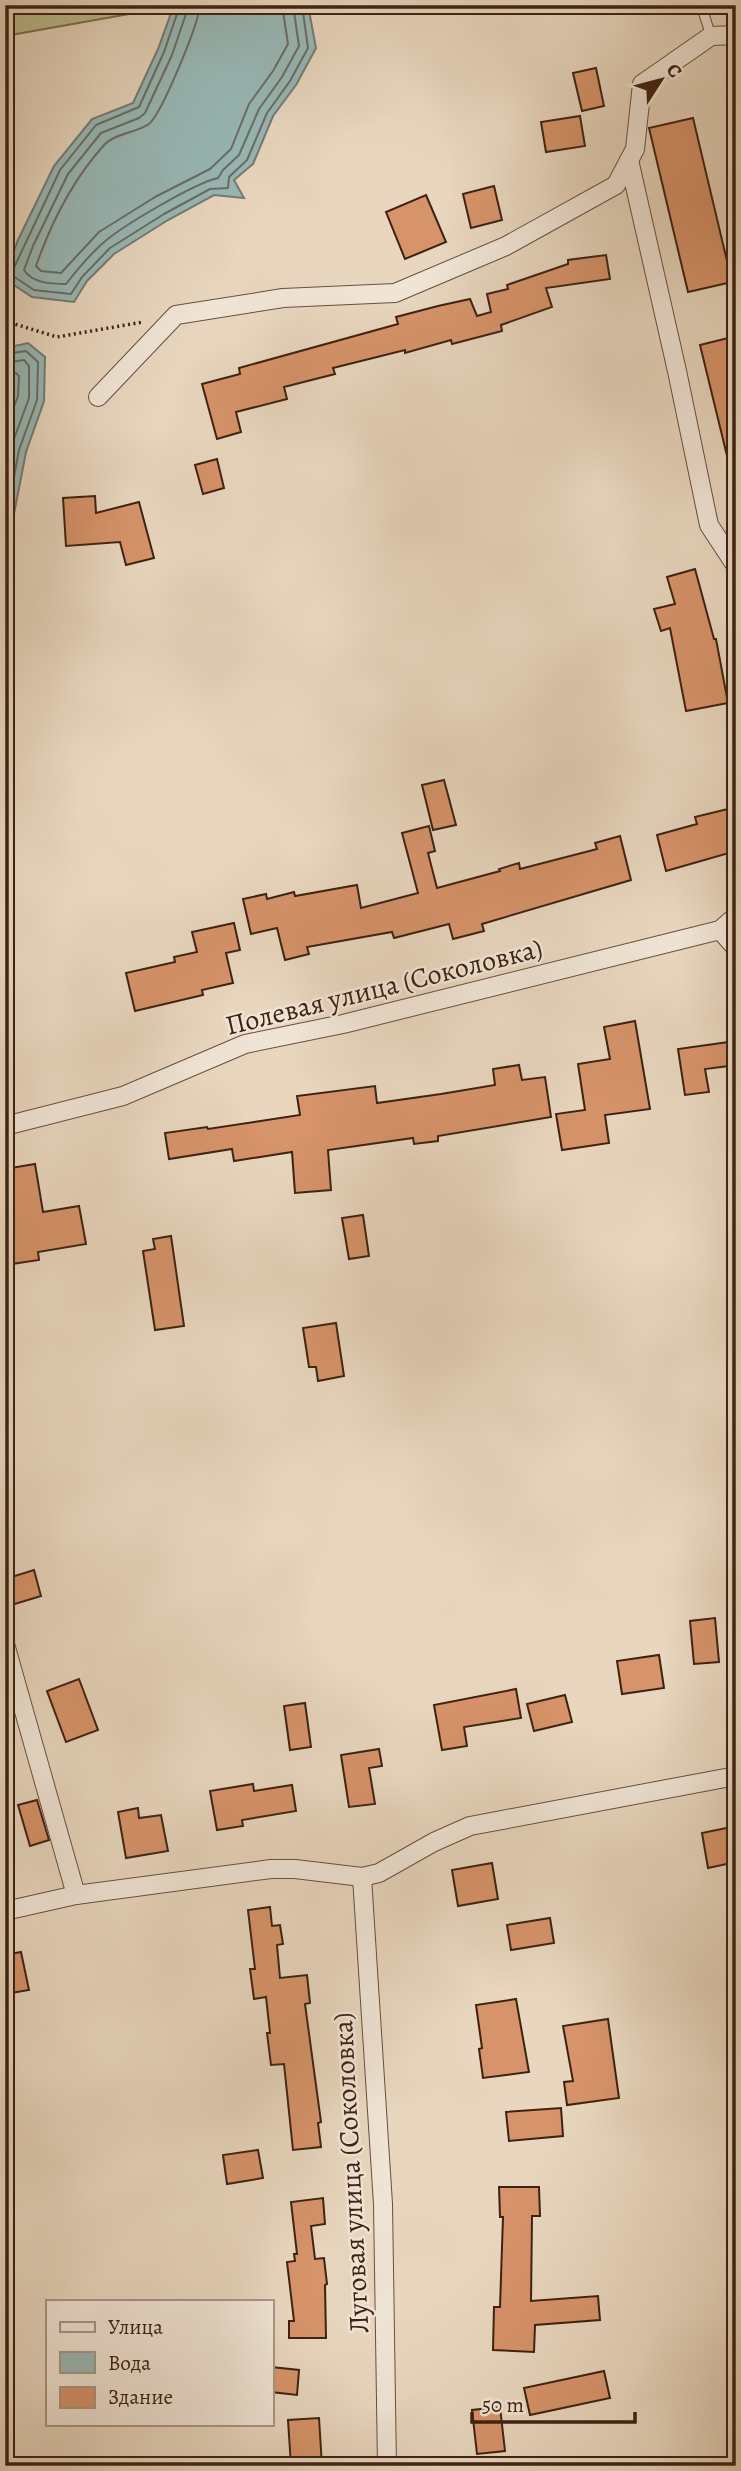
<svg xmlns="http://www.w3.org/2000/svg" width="741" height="2471" font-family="Alegreya,serif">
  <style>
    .green { fill: #bbbc8e; stroke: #7c6f50; stroke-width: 2 }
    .water { fill: #98b8b6; stroke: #747c75; stroke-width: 2 }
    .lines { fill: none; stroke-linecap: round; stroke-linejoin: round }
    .shore { stroke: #6a6d64; stroke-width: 2 }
    .building { fill: #d7936a; stroke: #3d2213; stroke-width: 2 }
    .lane-casing { stroke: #684f3e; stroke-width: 11 }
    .street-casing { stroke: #684f3e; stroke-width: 20 }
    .path { stroke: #3d2213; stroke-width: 3.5; stroke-dasharray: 2 3.5; stroke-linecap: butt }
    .lane { stroke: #f0e4d5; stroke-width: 9 }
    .street { stroke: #f0e4d5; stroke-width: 18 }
    .labels { text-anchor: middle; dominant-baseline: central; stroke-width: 5; stroke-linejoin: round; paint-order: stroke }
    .street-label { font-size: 28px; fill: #3d2213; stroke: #f0e4d5 }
  </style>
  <rect width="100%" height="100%" fill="#e8d6be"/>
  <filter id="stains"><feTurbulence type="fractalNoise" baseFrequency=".00286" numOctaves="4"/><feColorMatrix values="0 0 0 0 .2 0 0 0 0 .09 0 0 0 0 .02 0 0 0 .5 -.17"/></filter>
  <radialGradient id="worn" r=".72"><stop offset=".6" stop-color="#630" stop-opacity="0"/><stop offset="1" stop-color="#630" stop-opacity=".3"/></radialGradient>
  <path class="green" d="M5,5H152V10L5,36Z"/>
  <g class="water">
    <path d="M174,5H308L316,48L296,85L273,116L253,164L234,180L244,198L214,195L168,220L114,254L87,281L74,302L32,297L5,279V274L18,240L54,166L92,119L133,103L158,49Z"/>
    <path d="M28,343L45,357L44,401L26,452L13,519L8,571L5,573V348Z"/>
  </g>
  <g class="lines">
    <g class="shore">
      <path d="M180,5L164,52L139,107L96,125L60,170L12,272L13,276L34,290L71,294L82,277L110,248L164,214L210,189L228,188L229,177L247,160L267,113L290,81L308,48L302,5"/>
      <path d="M189,5L172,55L145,113L139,118L101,133L68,174L33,246L24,270C32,283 51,284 66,284C77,270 89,255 103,243C122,226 195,183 218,178L223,170L239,155L259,109L282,77L299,46L293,5"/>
      <path d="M200,5C199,23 162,113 149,124C136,133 116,133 105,144C74,178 51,223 36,266L41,271L61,273L99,232L155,197L210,169L231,149L249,104L273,71L288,44L282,5"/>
      <path d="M5,354L26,351L38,362L37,400L19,450L5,525"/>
      <path d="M5,363L24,360L29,366V398L11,447L5,474"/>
      <path d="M5,374L16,373L19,376L18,396L5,431"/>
    </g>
  </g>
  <g class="building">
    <path d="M596,68L604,106L582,111L573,73Z"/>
    <path d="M580,116L585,146L546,152L541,122Z"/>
    <path d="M693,118L732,282L688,292L649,128Z"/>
    <path d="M494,186L502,220L471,228L463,194Z"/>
    <path d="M426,195L446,242L405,259L386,212Z"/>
    <path d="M606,255L610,279L546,288L552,307L501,325L502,331L452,344L451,340L405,353V350L333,368L335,374L284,387L287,399L236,412L241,432L217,439L202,384L240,374L239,368L398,324L396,317L438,306L470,299L477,316L491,312L487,294L508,289L507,285L568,264V260Z"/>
    <path d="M736,336V463L729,464L700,345Z"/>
    <path d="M217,459L224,488L203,494L195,465Z"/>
    <path d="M95,496L96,513L139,502L154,558L126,565L120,542L66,546L63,498Z"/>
    <path d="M695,569L714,639H716L728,703L686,711L670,628L661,631L654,609L675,604L667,577Z"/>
    <path d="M444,780L456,825L433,830L422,785Z"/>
    <path d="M736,807V851L666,871L657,835L697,824L695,817Z"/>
    <path d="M429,826L435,851L428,853L437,888L500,871L499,869L519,863L520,869L597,849L595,843L620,836L631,880L482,924L484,931L453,939L449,924L394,938L392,932L307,947L309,954L285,960L277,928L251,934L243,899L266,894L267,899L294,892L295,896L357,885L361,908L418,893L402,833Z"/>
    <path d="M234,923L240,950L226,953L233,983L202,990L203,995L135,1011L126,973L175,962L174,957L197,952L192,932Z"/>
    <path d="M635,1021L650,1109L605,1115L609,1143L562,1150L556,1114L585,1110L578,1064L610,1059L604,1027Z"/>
    <path d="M736,1041V1065L705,1069L709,1092L685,1095L678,1049Z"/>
    <path d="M519,1065L522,1080L545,1077L551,1117L438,1136V1141L414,1144L413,1138L328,1150L331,1190L295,1193L292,1152L234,1161L232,1149L169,1159L165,1133L207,1127L208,1129L300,1115L297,1096L375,1086L377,1103L441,1094L495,1085L493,1069Z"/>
    <path d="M35,1164L43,1212L79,1206L86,1244L38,1252L39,1260L5,1265V1225L14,1223L5,1169Z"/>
    <path d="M363,1215L369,1256L349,1259L342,1218Z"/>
    <path d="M171,1236L184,1326L155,1330L143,1251L155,1249L153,1239Z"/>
    <path d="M336,1323L344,1376L318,1381L316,1367H309L303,1328Z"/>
    <path d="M34,1570L41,1596L5,1607V1579Z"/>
    <path d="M715,1618L719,1662L694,1664L690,1621Z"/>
    <path d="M659,1655L664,1688L622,1694L617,1661Z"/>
    <path d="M79,1679L98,1730L66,1742L47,1691Z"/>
    <path d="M516,1689L521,1718L464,1727L467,1746L442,1750L434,1705Z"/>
    <path d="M565,1695L572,1722L534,1731L527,1704Z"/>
    <path d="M305,1703L311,1747L290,1750L284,1706Z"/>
    <path d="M379,1749L382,1766L369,1768L375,1804L349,1807L341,1755Z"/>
    <path d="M253,1784L254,1791L292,1785L296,1811L242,1820L243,1826L217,1830L210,1791Z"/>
    <path d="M37,1800L49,1840L30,1846L18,1805Z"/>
    <path d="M138,1808L139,1818L161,1815L168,1851L126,1858L118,1812Z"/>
    <path d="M736,1826V1862L708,1868L702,1833Z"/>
    <path d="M492,1863L498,1899L458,1906L452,1870Z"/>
    <path d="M270,1907L272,1926L280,1925L283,1944L277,1945L280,1978L307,1975L310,2003L305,2004L321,2122L318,2123L321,2147L293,2150L284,2064L271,2065L267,2033H270L266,1997L254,1999L250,1969H255L248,1910Z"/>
    <path d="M550,1918L554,1943L511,1950L507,1925Z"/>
    <path d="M21,1952L29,1990L5,1994V1955Z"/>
    <path d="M516,1999L529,2072L483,2078L479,2049L482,2048L476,2005Z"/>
    <path d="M608,2019L619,2098L567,2105L564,2082L573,2081L563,2026Z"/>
    <path d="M561,2108L563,2136L509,2141L506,2112Z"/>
    <path d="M258,2150L263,2178L227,2184L223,2155Z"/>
    <path d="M499,2187H539L540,2216H532L531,2301L598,2296L600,2320L535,2325L534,2352L493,2350L494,2307H500L503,2217H500Z"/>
    <path d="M323,2198L325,2224L311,2226L315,2259L324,2258L327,2284L325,2285L326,2338H289V2321H294L287,2262L295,2261L294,2254H297L291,2202Z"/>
    <path d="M271,2367L299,2370L297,2395L271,2392Z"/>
    <path d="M604,2371L610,2398L530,2415L524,2388Z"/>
    <path d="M500,2407L505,2451L477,2454L472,2410Z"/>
    <path d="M319,2418L322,2466H291L288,2420Z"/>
  </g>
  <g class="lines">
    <g class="lane-casing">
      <path id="lane" d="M701,5L711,36"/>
    </g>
    <g class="street-casing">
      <g id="street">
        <path d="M629,160L677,371L709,525L736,566"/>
        <path d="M98,397L176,315L283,298L395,293L506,246L616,185L635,149L642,84L711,36L736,35"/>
        <path d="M720,930L736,948"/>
        <path d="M5,1126L123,1096L245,1044L343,1024L720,930L736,916"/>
        <path d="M5,1644L76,1895"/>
        <path d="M362,1877L383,2204L387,2466"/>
        <path d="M5,1911L76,1895L271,1869H295L362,1877L379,1873L434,1842L470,1826L736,1776"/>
      </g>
    </g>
    <path class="path" d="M5,321L57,337L143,322"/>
    <use href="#lane" class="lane"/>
    <use href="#street" class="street"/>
  </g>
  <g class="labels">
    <g class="street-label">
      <text transform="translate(384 987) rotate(-14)">Полевая улица (Соколовка)</text>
      <text transform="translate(351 2173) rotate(-93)">Луговая улица (Соколовка)</text>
    </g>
  </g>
  <rect width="741" height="2471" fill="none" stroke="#e8d6be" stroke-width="28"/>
  <rect x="7" y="7" width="727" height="2457" fill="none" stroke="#3d2213" stroke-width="3.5"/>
  <rect x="14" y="14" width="713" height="2443" fill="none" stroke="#3d2213" stroke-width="2"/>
  <rect x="46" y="2300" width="228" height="126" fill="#f0e4d5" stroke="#a89687" stroke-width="2"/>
  <rect x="60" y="2322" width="35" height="10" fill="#f0e4d5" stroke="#a89687" stroke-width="2"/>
  <text x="108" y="2334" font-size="21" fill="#3d2213">Улица</text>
  <rect x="60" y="2352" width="35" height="21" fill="#98b8b6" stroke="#a89687" stroke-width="2"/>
  <text x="108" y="2370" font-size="21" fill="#3d2213">Вода</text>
  <rect x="60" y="2387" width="35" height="21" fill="#d7936a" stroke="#a89687" stroke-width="2"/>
  <text x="108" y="2404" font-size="21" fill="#3d2213">Здание</text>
  <g transform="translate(661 80) rotate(54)" stroke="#f0e4d5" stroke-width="5" paint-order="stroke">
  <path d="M0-5L12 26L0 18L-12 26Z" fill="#3d2213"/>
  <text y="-10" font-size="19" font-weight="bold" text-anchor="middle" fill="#3d2213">С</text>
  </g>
  <path d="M472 2412v10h163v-10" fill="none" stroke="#3d2213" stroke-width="3.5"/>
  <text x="482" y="2412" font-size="21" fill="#3d2213" stroke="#f0e4d5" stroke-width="5" paint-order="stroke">50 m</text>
  <rect width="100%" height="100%" filter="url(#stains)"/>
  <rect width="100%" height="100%" fill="url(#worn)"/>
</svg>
